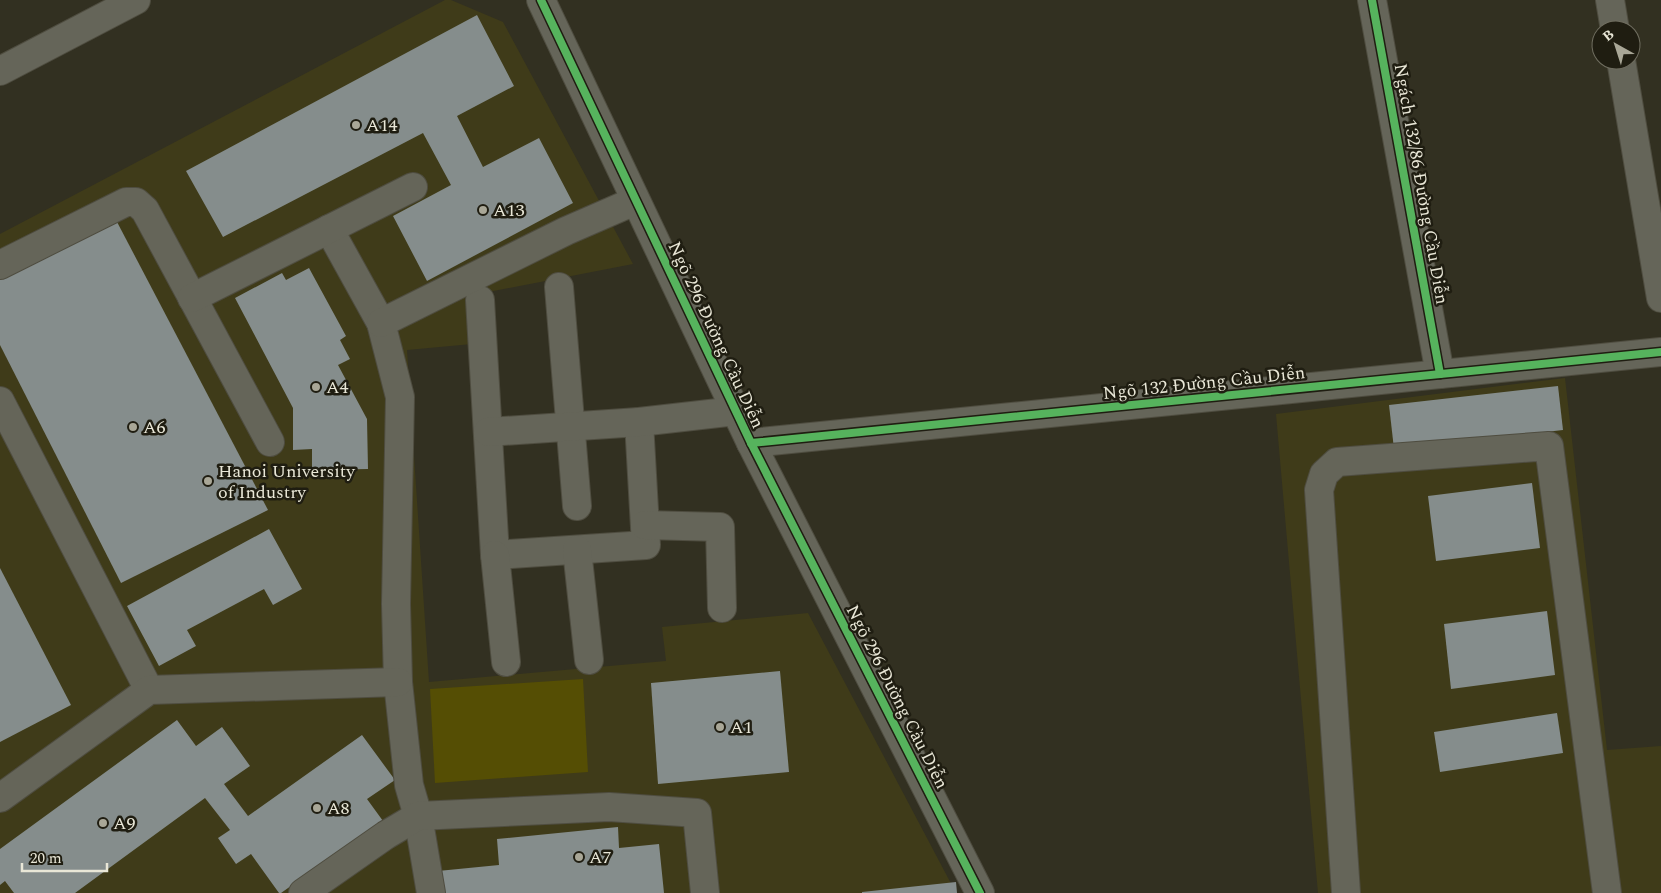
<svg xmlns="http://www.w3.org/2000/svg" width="1661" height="893" font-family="Spectral,serif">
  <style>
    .built { fill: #3f3b19 }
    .green { fill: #554e04 }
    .building { fill: #858d8c }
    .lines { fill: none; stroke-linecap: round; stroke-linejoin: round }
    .minor-casing { stroke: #4f4d40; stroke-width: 30 }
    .minor { stroke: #656559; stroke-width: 28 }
    .cycleway-casing { stroke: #1f1d11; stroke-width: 11 }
    .cycleway { stroke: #56b35d; stroke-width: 8 }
    .poi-dot { fill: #a9a797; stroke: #1f1d11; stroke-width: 2 }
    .labels { text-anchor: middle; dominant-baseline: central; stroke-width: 5; stroke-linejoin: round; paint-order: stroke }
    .poi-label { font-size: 18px; fill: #e9e7d7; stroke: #1f1d11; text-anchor: start }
    .street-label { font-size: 18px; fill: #e9e7d7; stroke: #1f1d11 }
  </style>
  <rect width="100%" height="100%" fill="#323021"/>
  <g class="built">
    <path d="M445,0H451L503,22L633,264L473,295L472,344L407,350L429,682L666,661L662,627L808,613L956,893H0V234Z"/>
    <path d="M1565,378L1607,750L1661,746V893H1318L1276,414Z"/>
  </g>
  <path class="green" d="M583,679L588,772L435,783L430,689Z"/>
  <g class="building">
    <path d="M477,15L514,86L457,116L483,167L539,138L573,203L427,281L393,216L451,185L423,133L223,237L186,171Z"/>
    <path d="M116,220L268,510L121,583L0,345V280Z"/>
    <path d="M309,268L346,336L340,340L350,359L338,365L367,419L368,469L312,470V449L293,450V408L235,298L282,273L286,280Z"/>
    <path d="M1558,386L1563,430L1394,449L1389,405Z"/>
    <path d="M1532,483L1540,548L1436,561L1428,496Z"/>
    <path d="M269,529L302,589L273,605L264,589L187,630L196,646L159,666L127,606Z"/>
    <path d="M0,568L71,705L0,742Z"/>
    <path d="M1547,611L1555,675L1451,689L1444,624Z"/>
    <path d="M780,671L789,772L658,784L651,683Z"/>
    <path d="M1557,713L1563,753L1440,772L1434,732Z"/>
    <path d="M177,720L196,746L222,727L250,766L224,784L248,816L362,735L395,780L367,799L383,821L281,893H279L251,854L236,864L218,838L230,830L205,798L75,893H14L5,881L0,885V849Z"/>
    <path d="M618,827L619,848L659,844L664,893H440L438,871L499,865L497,839Z"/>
    <path d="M956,882L957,893H862V892Z"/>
  </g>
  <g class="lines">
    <g class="minor-casing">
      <g id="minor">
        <path d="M541,0L751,443L980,893"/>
        <path d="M1372,0L1440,374"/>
        <path d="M1610,0L1615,30"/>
        <path d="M1621,60L1661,298"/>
        <path d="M0,71L136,0"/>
        <path d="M329,229L381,323L400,397L396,604L398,682L409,785L418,816L431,893"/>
        <path d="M0,265L126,202H136L145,210L270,442"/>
        <path d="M559,287L577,506"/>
        <path d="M192,298L413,187"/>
        <path d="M480,300L495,555L646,545L639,422"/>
        <path d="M381,323L566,231L635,201"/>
        <path d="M0,401L149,690"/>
        <path d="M488,432L639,422L736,411"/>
        <path d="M751,443L1661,352"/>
        <path d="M645,525L720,527L722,608"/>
        <path d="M577,550L589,660"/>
        <path d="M495,555L506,662"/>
        <path d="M0,798L149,690L398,682"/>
        <path d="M303,893L386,835L418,816L609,807L697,813L705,893"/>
        <path d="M1346,893L1319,490L1324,474L1337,462L1549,446L1607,893"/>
      </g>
    </g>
    <use href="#minor" class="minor"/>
    <g class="cycleway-casing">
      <g id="cycleway">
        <path d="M541,0L751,443L980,893"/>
        <path d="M1372,0L1440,374"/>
        <path d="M751,443L1661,352"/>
      </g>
    </g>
    <use href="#cycleway" class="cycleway"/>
  </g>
  <g class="poi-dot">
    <circle cx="356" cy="125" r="5"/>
    <circle cx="483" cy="210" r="5"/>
    <circle cx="316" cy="387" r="5"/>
    <circle cx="133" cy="427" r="5"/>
    <circle cx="208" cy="481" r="5"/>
    <circle cx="720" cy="727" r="5"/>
    <circle cx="317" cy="808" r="5"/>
    <circle cx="103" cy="823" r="5"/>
    <circle cx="579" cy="857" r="5"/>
  </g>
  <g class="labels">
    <g class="poi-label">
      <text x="366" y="125">A14</text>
      <text x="493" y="210">A13</text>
      <text x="326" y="387">A4</text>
      <text x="143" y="427">A6</text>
      <text x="218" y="471">Hanoi University<tspan x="218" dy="21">of Industry</tspan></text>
      <text x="730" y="727">A1</text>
      <text x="327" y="808">A8</text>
      <text x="113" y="823">A9</text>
      <text x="589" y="857">A7</text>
    </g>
    <g class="street-label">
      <text transform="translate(1421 184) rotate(80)">Ngách 132/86 Đường Cầu Diễn</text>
      <text transform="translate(716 335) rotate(65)">Ngõ 296 Đường Cầu Diễn</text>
      <text transform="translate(1204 383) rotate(-6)">Ngõ 132 Đường Cầu Diễn</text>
      <text transform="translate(897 697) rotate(63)">Ngõ 296 Đường Cầu Diễn</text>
    </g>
  </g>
  <g transform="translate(1616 45) rotate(321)"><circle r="24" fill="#1f1d11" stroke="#706e60"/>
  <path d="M0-4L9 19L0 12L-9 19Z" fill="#a9a797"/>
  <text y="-8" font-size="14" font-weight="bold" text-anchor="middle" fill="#e9e7d7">B</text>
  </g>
  <path d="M22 863v8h85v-8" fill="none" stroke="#e9e7d7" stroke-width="2.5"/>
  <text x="30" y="863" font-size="15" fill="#e9e7d7" stroke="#1f1d11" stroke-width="4" paint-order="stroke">20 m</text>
</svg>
